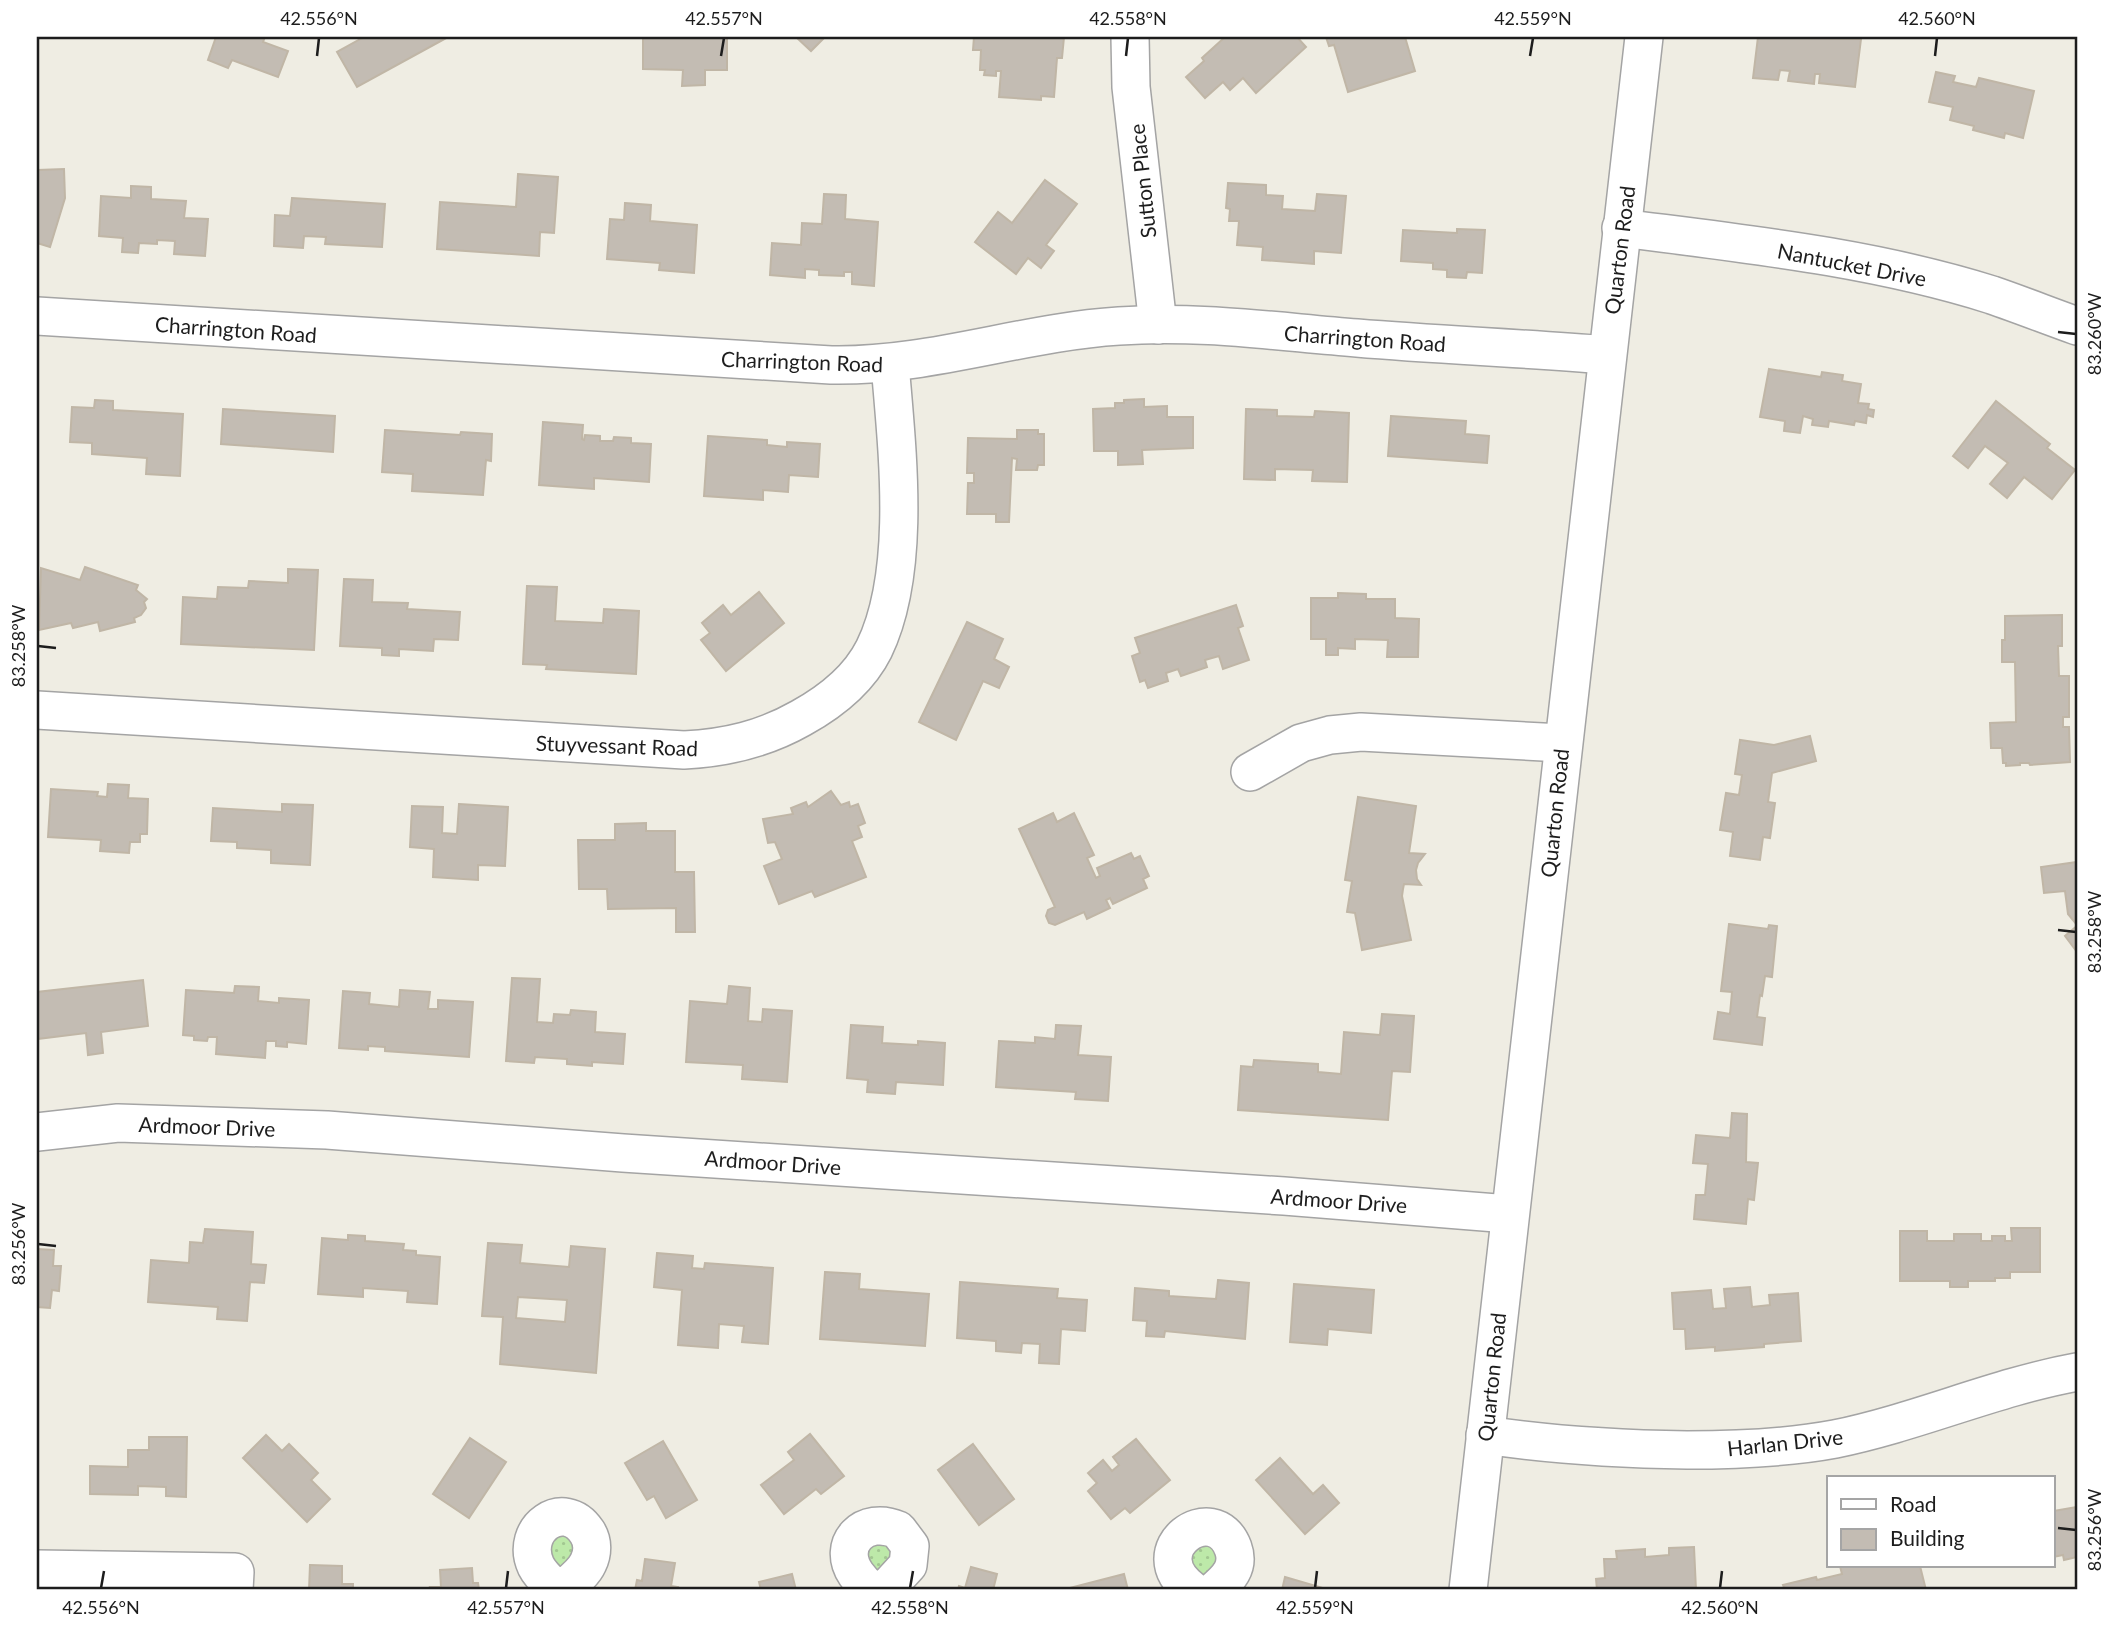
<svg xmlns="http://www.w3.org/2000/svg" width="2114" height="1627" font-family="Lato,sans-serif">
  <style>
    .grass { fill: url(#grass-dots) }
    .building { fill: #c3bcb3; stroke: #c0b6a6; stroke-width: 2; fill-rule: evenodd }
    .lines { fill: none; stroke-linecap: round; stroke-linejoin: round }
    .minor-casing { stroke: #a4a4a4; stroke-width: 40 }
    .minor { stroke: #fff; stroke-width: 37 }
    .ticks { fill: none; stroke: #1d1d1d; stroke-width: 2.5 }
    .labels { text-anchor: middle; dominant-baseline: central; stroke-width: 7; stroke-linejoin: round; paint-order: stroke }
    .street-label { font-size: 21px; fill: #1d1d1d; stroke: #fff }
    .neatline { fill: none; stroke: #1d1d1d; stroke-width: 2.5 }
    .ticks-label { font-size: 18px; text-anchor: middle; fill: #1d1d1d }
  </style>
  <defs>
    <pattern id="grass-dots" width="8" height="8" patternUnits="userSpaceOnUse" patternTransform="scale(1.75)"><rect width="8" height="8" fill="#bde9a9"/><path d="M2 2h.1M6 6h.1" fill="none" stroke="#a2c791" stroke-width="1.8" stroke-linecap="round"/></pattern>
  </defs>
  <rect width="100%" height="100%" fill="#efede3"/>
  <g class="grass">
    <path d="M555,1530L581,1544L561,1575L543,1540Z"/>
    <path d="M1205,1538L1224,1558L1200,1582L1186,1548Z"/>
    <path d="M865,1539L899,1547L878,1579L862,1544Z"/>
  </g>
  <g class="building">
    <path d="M216,37H265L263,42L288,51L278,77L232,60L228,68L208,60Z"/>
    <path d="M364,37H448L357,87L337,52Z"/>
    <path d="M643,37H727V70H705V85L682,86L683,70L643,69Z"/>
    <path d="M796,37H825L811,51Z"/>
    <path d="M974,37H1064L1062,58H1057L1054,97L1041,96V100L999,97L1001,71H996V76L984,75L985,70H980L981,50H973Z"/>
    <path d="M1225,37H1297L1306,47L1256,93L1243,78L1230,90L1223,82L1205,98L1186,77L1204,61L1202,58Z"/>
    <path d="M1326,37H1405L1415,71L1348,92L1334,45L1329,46Z"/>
    <path d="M1758,37L1861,39L1855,87L1819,83L1820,74H1815L1814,84L1788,81L1790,71L1780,70L1778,80L1753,78Z"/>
    <path d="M1936,72L1955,76L1953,82L1976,87L1979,78L2034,91L2023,138L2005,133L2004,138L1973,130L1974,126L1950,120L1953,107L1929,102Z"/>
    <path d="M64,169L65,198L50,247L37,243L38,170Z"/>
    <path d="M518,174L558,177L554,233L540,232L539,256L437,249L440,202L516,207Z"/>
    <path d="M1045,180L1077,204L1046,245L1054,251L1041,268L1028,258L1016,274L975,242L998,212L1012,223Z"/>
    <path d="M1228,183L1266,185V195L1283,196L1282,209L1315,211L1317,194L1346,196L1341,253L1314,251V264L1262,260L1263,247L1237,245L1239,221H1229L1230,209L1226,208Z"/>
    <path d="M131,186L151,187V199L186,201L184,218L208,219L205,256L174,254L175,241L157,240V244L139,243L138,253L122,252L123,238L99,236L101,196L131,198Z"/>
    <path d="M824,194L846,195L845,219L878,222L874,286L852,284V272H844V276L819,275V270L805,269V278L770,275L772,243L801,245L802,223L822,224Z"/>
    <path d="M292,198L385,204L382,247L325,244L326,237L304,236L303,248L274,246L275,215L290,216Z"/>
    <path d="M625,203L651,205L650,221L697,225L694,273L659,270L660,263L607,259L610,219L624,220Z"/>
    <path d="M1457,229L1485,230L1482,273L1467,272L1466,278L1447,277V270L1433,269V263L1401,261L1403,230L1457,233Z"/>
    <path d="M1769,369L1821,377L1822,372L1843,375L1842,381L1861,384L1858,403L1869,404L1868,409L1874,410L1873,417L1867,415L1866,423L1855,421L1854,425L1829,421L1828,427L1812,425L1813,419L1803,416L1800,433L1784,431L1785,421L1760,417Z"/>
    <path d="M1144,399V407L1167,406V417H1193V448L1142,450L1143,464L1118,465V451H1094L1093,409L1115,408V403H1124V400Z"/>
    <path d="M95,400L113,401V410L183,414L180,476L146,474L147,458L92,454V443L70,442L72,407L94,408Z"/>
    <path d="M1996,401L2050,444L2047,448L2075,470L2052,499L2024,477L2007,498L1990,484L2008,463L1985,446L1968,468L1953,456Z"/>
    <path d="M223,409L335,416L333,452L221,444Z"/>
    <path d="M1246,409L1277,410V416L1314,417L1315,411L1349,413L1347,482L1312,481L1313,470L1275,469V480L1244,479Z"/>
    <path d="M1391,416L1466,421L1465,434L1489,436L1487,463L1388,456Z"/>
    <path d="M543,422L583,425L582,439L584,440L585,435L600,436V441H613L614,437L631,438V443L651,444L649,482L594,478V489L539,485Z"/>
    <path d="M385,430L460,435L461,432L492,434L491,461L486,460L483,495L412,491L413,474L382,472Z"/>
    <path d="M1017,430H1038V434H1044V465H1038L1037,470H1016L1017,459L1012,458L1009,522H996V514H967L968,483H974V473H967L968,438L1017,439Z"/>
    <path d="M708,436L767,440V445L787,447V442L820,444L818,477L789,475L788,492L763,490V500L704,496Z"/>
    <path d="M85,567L138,585L136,590L147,599L144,602L146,608L141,615L134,618L135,622L100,631L98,622L73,628L71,623L39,630L41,568L80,580Z"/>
    <path d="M288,569L318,570L314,650L181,644L183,597L217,599L218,587L248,588L249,581L288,583Z"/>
    <path d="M344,579L373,580L372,602L408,603L407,609L460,612L458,640L434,639L433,651L399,649V656L382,655V648L340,646Z"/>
    <path d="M527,586L557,587L555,621L603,623L604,609L639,611L636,674L546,669L547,665L523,664Z"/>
    <path d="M759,592L784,623L726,671L701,640L710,633L702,623L723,605L731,615Z"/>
    <path d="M1338,593L1366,594V599H1395V618L1419,619L1418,657H1387L1388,640L1355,639V649L1338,648V655H1326V639H1311V598H1338Z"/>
    <path d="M1236,605L1243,626L1238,628L1249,660L1223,669L1219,656L1205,660L1207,667L1181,676L1178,669L1166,673L1168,681L1148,688L1145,680L1140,682L1132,656L1140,653L1135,638Z"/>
    <path d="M2062,615V646H2058L2059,676H2069V717H2063V727H2069L2070,762L2030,765L2029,763H2020V765L2006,766V763H2003L2002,748H1991L1990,723L2016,722L2015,662H2002V640H2005V616Z"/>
    <path d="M967,622L1003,639L994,659L1009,667L999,688L983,681L956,740L919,722Z"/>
    <path d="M1810,736L1816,761L1772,773L1768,802L1775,803L1770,838L1763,837L1760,860L1730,856L1733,832L1720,830L1726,793L1739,795L1742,775L1735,774L1740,740L1774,745Z"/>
    <path d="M108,784L129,785L128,798L148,799L147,834H140V842H130L129,853L100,851L101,840L48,837L51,789L98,792L97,796L107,797Z"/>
    <path d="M831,791L841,805L849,802L850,807L858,804L865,823L858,826L862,837L852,841L866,877L815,897L812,891L779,904L764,866L782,859L775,842L768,843L763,819L793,814L791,808L806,802L808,807Z"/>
    <path d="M1358,797L1416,806L1409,853L1425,854L1418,863L1416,870L1417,879L1421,885L1404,884L1403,889L1402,896L1411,940L1362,950L1355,913L1347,912L1352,881L1345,880Z"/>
    <path d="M282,804L313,805L310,865L271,863V850L237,848V842L211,841L213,808L282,812Z"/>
    <path d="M459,804L508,807L505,866L478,865V880L433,877L434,849L410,847L412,806L443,807L442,833L457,834Z"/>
    <path d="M1053,813L1057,822L1074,813L1094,855L1087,858L1096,878L1100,876L1097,868L1131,853L1134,859L1140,856L1149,876L1143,879L1147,888L1113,904L1110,898L1106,900L1110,908L1087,919L1084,912L1055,925L1049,923L1046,916L1048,910L1055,907L1019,829Z"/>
    <path d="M646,823V831H675V872H694L695,932H676V908L608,909L607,889H579L578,840H615V824Z"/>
    <path d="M2077,862V925L2068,914L2065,891L2044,893L2041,867Z"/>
    <path d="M1729,924L1768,929L1769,925L1777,926L1772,977L1765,976L1762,996L1760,995L1757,1017L1765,1018L1762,1045L1714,1039L1718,1012L1730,1014L1732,992L1721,991Z"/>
    <path d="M2077,926V952L2065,936Z"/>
    <path d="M512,978L540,979L537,1022L553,1023L554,1014L570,1015L571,1010L596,1012L595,1032L625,1034L623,1064L592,1062V1066L567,1064V1059L535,1057L534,1063L506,1061Z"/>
    <path d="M143,980L148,1026L101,1032L103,1053L88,1055L86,1033L37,1039V992Z"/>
    <path d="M235,986L259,987L258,1001L279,1003V998L309,1000L306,1044L287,1042V1047L276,1046V1041H266L265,1058L216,1054L217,1037H208L207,1041L194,1040V1036L183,1035L186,990L234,993Z"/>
    <path d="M729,986L750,988L748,1021L762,1022L763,1009L792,1011L787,1082L742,1079L743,1065L686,1062L690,1001L727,1004Z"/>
    <path d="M400,990L430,992L428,1009H438V1000L473,1002L469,1057L385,1051V1047L368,1046V1050L339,1048L343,991L370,993L369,1004L399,1007Z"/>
    <path d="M1382,1014L1414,1016L1410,1072L1392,1071L1388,1120L1238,1110L1241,1066L1253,1067L1254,1060L1318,1064V1072L1341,1074L1344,1032L1380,1035Z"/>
    <path d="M851,1025L883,1027L882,1043L918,1045V1041L945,1043L943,1085L896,1082L895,1094L867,1092L868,1080L847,1078Z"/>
    <path d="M1056,1025L1081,1026L1078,1055L1111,1057L1108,1101L1075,1099L1076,1092L996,1087L999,1041L1035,1043V1037L1055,1039Z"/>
    <path d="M1732,1113L1747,1114L1746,1162L1758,1163L1754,1200L1748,1199L1746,1224L1694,1219L1696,1195H1705L1708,1164L1693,1163L1696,1135L1730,1138Z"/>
    <path d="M2011,1228H2040V1272H2010V1278H1995V1281H1968V1287H1950V1281H1900V1231H1927V1241H1954V1234H1981V1241H1992V1236H2005V1241H2012Z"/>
    <path d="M205,1229L253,1232L251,1264L266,1265L264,1283L250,1282L247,1321L217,1319L218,1307L148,1302L151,1260L189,1263L190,1242L203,1243Z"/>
    <path d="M348,1235L365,1236V1241L404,1244L403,1250L416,1251V1255L440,1257L437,1304L407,1302L408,1291L363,1288V1297L318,1294L322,1238L348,1240Z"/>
    <path d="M488,1243L522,1245L520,1263L569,1267L571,1246L605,1249L596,1373L500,1364L503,1317L482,1316ZM518,1297L567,1300L565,1322L516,1318Z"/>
    <path d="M37,1249L54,1250L53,1266H61L59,1291L52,1290L50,1308L37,1307Z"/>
    <path d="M657,1253L693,1256L692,1268L704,1269L705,1263L773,1268L768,1344L742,1342L744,1326L719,1324L718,1348L678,1345L682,1290L654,1287Z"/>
    <path d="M825,1272L860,1274L859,1289L929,1294L925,1346L820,1339Z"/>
    <path d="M1218,1280L1249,1283L1245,1339L1165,1331L1164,1337L1146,1336L1147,1321L1133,1320L1135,1288L1169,1291V1296L1216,1299Z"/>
    <path d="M960,1282L1058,1289L1057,1298L1087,1300L1085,1331L1061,1329L1059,1364L1039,1363L1040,1344L1022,1343L1021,1353L996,1351V1341L957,1338Z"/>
    <path d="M1294,1284L1374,1290L1371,1333L1328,1329L1327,1345L1290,1342Z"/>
    <path d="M1750,1287L1752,1307L1770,1305L1769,1295L1798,1293L1801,1341L1764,1344V1347L1715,1351V1347L1686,1349L1685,1329H1674L1672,1293L1711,1290L1713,1309L1726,1308L1724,1289Z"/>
    <path d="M810,1434L844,1476L821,1494L816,1489L784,1514L761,1485L794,1460L788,1452Z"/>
    <path d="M266,1435L282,1451L289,1444L318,1473L311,1480L330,1499L307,1522L243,1458Z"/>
    <path d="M149,1437H187L186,1497L166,1496V1487L138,1486V1495L90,1494V1466L128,1467V1450H149Z"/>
    <path d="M470,1438L506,1462L469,1518L433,1494Z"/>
    <path d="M1136,1439L1170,1480L1130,1513L1125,1508L1111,1519L1088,1491L1097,1483L1088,1473L1103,1460L1112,1471L1119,1465L1113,1457Z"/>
    <path d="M663,1441L697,1500L666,1518L654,1496L647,1500L625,1463Z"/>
    <path d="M973,1444L1014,1499L979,1525L938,1470Z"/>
    <path d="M1280,1458L1313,1494L1323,1485L1339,1503L1305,1534L1256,1480Z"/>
    <path d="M2077,1507V1557L2064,1560L2063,1555L2053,1557V1511Z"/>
    <path d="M1694,1547L1696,1590H1597L1596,1579L1605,1578L1604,1559H1617L1616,1551L1645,1549V1557L1669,1555V1548Z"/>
    <path d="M645,1559L675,1563L671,1586L678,1587L677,1590H635L637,1580L642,1581Z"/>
    <path d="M310,1565L342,1566V1584H353V1590H309Z"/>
    <path d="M1840,1566H1920L1926,1590H1785L1783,1585L1816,1577L1817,1580L1842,1574Z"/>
    <path d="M971,1567L997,1574L993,1590H958L959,1586L965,1588Z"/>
    <path d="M472,1568L473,1583H478L479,1590H431L430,1587H441L440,1570Z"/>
    <path d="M792,1574L796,1590H761L759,1582Z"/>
    <path d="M1124,1574L1128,1590H1071L1070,1588Z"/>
    <path d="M1285,1577L1326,1589V1590H1282Z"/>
  </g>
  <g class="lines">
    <g class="minor-casing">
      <g id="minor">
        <path d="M1130,37L1131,87L1158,325"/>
        <path d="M1621,228C1745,244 1872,257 1992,295C2021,305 2049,316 2077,326"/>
        <path d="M37,316L831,365C929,367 1022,332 1119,326C1198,320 1279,332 1357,338C1440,345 1523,348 1606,355"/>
        <path d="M37,710L684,750C727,748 764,739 801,718C830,702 859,679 874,649C912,571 897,449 890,364"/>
        <path d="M1250,772L1301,743L1330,735L1361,732L1562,743"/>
        <path d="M37,1132L118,1123L327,1130L623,1153L1284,1196L1509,1214"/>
        <path d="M1485,1435C1552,1445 1618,1449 1687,1450C1736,1450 1787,1448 1835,1439C1918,1422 1995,1387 2077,1372"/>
        <path d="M37,1569L235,1572L234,1590"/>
        <path d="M557,1590C550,1583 541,1576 536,1566C519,1529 564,1497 587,1532C593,1541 593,1553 588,1563C583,1574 571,1582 562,1590"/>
        <path d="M872,1590C866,1586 860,1580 856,1574C836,1544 864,1515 898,1530L910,1546L908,1565L885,1590"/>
        <path d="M1192,1590C1138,1550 1214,1497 1233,1548C1240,1567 1228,1579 1215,1590"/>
        <path d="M1468,1590L1644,37"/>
      </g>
    </g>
    <use href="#minor" class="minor"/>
  </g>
  <path class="ticks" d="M317,56L319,38M721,56L724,38M1126,56L1128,38M1530,56L1533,38M1935,56L1937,38M2058,332L2076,334M38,646L56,648M2058,930L2076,932M38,1244L56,1246M2058,1528L2076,1530M101,1588L104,1571M506,1588L508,1571M910,1588L913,1571M1315,1588L1317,1571M1720,1588L1722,1571"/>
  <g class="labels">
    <g class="street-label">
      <text transform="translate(1142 181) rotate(-96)">Sutton Place</text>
      <text transform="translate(1619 250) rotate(-83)">Quarton Road</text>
      <text transform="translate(1852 264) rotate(11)">Nantucket Drive</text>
      <text transform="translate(236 329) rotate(4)">Charrington Road</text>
      <text transform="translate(1365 338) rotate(4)">Charrington Road</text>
      <text transform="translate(802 361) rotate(2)">Charrington Road</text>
      <text transform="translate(617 745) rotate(2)">Stuyvessant Road</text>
      <text transform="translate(1554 813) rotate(-84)">Quarton Road</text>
      <text transform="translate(207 1126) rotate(2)">Ardmoor Drive</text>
      <text transform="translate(773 1162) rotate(4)">Ardmoor Drive</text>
      <text transform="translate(1339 1200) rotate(4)">Ardmoor Drive</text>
      <text transform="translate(1491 1377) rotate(-84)">Quarton Road</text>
      <text transform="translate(1785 1442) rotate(-6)">Harlan Drive</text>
    </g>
  </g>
  <rect width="2114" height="1627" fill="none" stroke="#ffffff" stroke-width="77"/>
  <rect x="1827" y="1476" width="228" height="91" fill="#ffffff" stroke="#a5a5a5" stroke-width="2"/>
  <rect x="1841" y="1499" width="35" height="10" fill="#ffffff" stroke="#a5a5a5" stroke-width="2"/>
  <text x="1890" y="1512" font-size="21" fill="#1d1d1d">Road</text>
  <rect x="1841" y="1529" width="35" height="21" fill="#c3bcb3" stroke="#a5a5a5" stroke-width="2"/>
  <text x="1890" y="1546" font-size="21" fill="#1d1d1d">Building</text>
  <rect x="38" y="38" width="2038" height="1550" class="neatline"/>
  <g class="ticks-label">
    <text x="319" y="25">42.556°N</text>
    <text x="724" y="25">42.557°N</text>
    <text x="1128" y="25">42.558°N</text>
    <text x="1533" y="25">42.559°N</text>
    <text x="1937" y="25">42.560°N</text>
    <text transform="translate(2095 334) rotate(-90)" y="6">83.260°W</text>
    <text transform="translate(19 646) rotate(-90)" y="6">83.258°W</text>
    <text transform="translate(2095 932) rotate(-90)" y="6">83.258°W</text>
    <text transform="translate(19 1244) rotate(-90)" y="6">83.256°W</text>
    <text transform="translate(2095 1530) rotate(-90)" y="6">83.256°W</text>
    <text x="101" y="1614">42.556°N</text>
    <text x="506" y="1614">42.557°N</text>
    <text x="910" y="1614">42.558°N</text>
    <text x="1315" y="1614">42.559°N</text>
    <text x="1720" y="1614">42.560°N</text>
  </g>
</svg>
